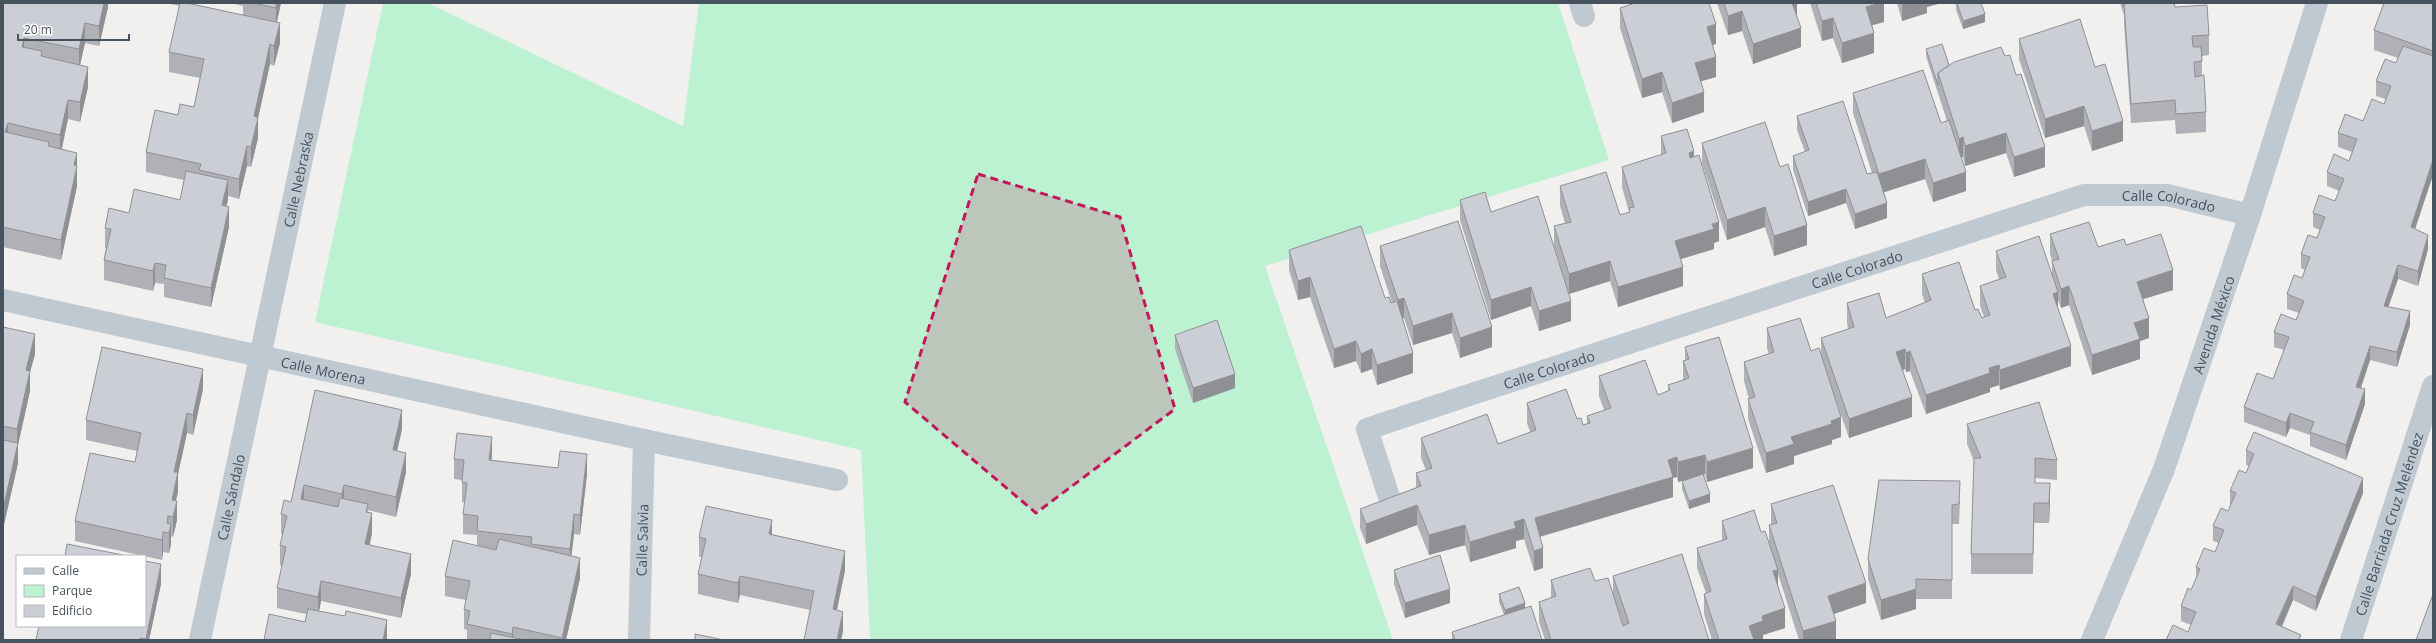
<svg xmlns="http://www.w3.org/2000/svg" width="2436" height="643" font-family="'Open Sans',sans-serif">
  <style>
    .green { fill: #bcf2d2 }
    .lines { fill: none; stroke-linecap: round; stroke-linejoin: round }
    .minor { stroke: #bfc9d2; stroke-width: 22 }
    .wall { fill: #afb1b6 }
    .shaded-wall { fill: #8e9094 }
    .building { fill: #cbced4; stroke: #8e9094 }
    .marked { fill: #c2185b; fill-opacity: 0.2; stroke: #c2185b; stroke-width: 3; stroke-dasharray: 8 5; stroke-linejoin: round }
    .labels { text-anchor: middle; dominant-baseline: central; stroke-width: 4; stroke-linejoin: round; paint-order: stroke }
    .street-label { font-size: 14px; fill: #46525e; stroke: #fff }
  </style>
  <rect width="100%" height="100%" fill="#f2efef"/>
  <path class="green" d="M383,3H428L683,126L699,3H1558L1609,160L1265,266L1393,640H870L861,450L315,322Z"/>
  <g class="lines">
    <g class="minor">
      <path d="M1580,3L1584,16"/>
      <path id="s1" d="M3,300L644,440L837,480"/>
      <path id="s2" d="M1390,500L1367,429L1469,395L2084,195H2167L2250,215"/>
      <path id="s3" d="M200,640L335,3"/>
      <path id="s4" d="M639,640L644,440"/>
      <path id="s5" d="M2092,640L2164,469L2250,215L2317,3"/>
      <path id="s6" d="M2351,640L2433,386"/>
    </g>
  </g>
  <g class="wall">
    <path d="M3,3H108V7L99,46L85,43L80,65L88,87L80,122L68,119L62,149L77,153V186L61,260L3,247Z"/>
    <path d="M166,3H190V4L243,15V6L231,3H281L276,23L280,43L274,66L270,64L258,118V138L251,167L247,166L239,199L228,196V200L226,206L229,227L211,307L164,297V284L155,283L153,291L104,280V260L106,248H105V228L129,213L180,200L184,180L146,172V152L178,115L194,107L200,78L169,72V52L180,6Z"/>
    <path d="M1717,3H1797V16L1801,47L1753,64L1742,31L1728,35Z"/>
    <path d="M1810,3H1884V22L1872,25L1874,53L1842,63L1833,38L1822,41Z"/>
    <path d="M1897,3H1941L1927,7V13L1902,21Z"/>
    <path d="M1956,3L1985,22L1963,29L1956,10Z"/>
    <path d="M2120,3H2174L2175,7L2209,35V55L2202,56V76L2206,112V132L2176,134L2175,120L2131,123L2124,24V15Z"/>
    <path d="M2433,3V175L2415,229L2428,249L2418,286L2398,279L2388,307L2410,325L2397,367L2370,360L2361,388L2365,404L2346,460L2310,446V435L2290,428L2286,437L2244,422V407L2273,379L2284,350L2274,347V332L2296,320L2299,313L2287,309V294L2302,278L2305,270L2301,268V254L2317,238L2320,230L2313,227V213L2335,201L2339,191L2327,186V172L2349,161L2352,152L2338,147V133L2363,121L2384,104L2386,99L2376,96V81L2396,63L2398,58L2374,50V30Z"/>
    <path d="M1620,8L1716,44L1713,45L1716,77L1701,81L1704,112L1672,123L1662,92L1642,98L1620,28Z"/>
    <path d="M2019,39L2095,67L2123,141L2092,151L2084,126L2045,138L2019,59Z"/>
    <path d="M1926,49L1949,65L2045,167L2014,177L2006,153L1965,166L1963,157L1961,158L1966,191L1933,202L1925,179L1883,192L1887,218L1855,229L1846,203L1808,216L1793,170V156L1805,152L1797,130V116L1867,174L1872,173L1853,113V93L1941,123L1947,121L1926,56Z"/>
    <path d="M1661,136L1694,157L1719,241L1714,243V249L1680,259L1683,286L1618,307L1610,281L1569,294L1554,246V226L1565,223L1560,206V186L1620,215L1629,212L1622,187V167L1661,155Z"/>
    <path d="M1702,143L1780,167L1807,245L1774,256L1765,227L1727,240L1702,163Z"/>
    <path d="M1460,200L1491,212L1571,321L1539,331L1531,306L1491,320L1460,220Z"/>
    <path d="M2050,234L2098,247L2126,245L2173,290L2143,299L2149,338L2140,341V359L2092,375L2069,305L2061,308L2058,300V309L2071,366L2000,390L1999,385L1990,388V392L1926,414L1910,371L1906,372L1905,369L1903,370L1912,417L1849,438L1833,392L1841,437L1832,440V444L1794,456V464L1766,473L1748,419V399H1749L1744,381V362L1769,354L1767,348V328L1811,351L1821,355V338L1848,329L1847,323V303L1886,318L1925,303L1922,294V274L1975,310L1982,318L1984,317L1980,306V286L1999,279L1996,270V251L2052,273V261L2050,254Z"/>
    <path d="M1380,246L1492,347L1460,358L1452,333L1413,345L1404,318H1402L1413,373L1377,385L1372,369L1361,373L1356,361L1334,368L1310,297L1298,300L1289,270V250L1385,298L1391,303H1392L1380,266Z"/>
    <path d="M3,327L35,354L30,372V391L18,445V463L3,529Z"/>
    <path d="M1175,335L1235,388L1193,403L1175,349Z"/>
    <path d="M1685,347L1753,468L1707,482L1705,474L1704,475L1710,502L1689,509L1682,489V481L1686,480L1678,482L1677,477L1673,478V497L1540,537L1543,568L1534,571L1524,539L1516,541V548L1470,562L1465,545L1429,555L1417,525L1366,544L1360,528V509L1416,488V473L1426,470L1421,458V438L1498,444L1530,432L1527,423V403L1577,419L1583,425L1587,424V416L1604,410L1599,396V376L1658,395L1668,391V385L1683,380V361L1685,360Z"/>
    <path d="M203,389L193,435L187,433L178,474V492L176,500L177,520L173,537L171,536V544L169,553L163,552L162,560L75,541V521L135,462L137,451L86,440V420Z"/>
    <path d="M315,390L402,429L397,451L406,472L396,517L368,510L372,533L370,545L411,574L401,618L321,601L319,611L345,616L387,620L305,622L306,614L277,608V588L282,566L280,565V545L283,534H281V514L291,502Z"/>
    <path d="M1967,424L2057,460V480L2035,478V483L2050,502L2049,523H2034L2033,574H1971V554L1974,461L1967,444Z"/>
    <path d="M2246,450L2363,493L2316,611L2293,600L2282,627L2301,640L2188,632L2191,625L2181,621V606L2191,590L2196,579V567L2215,552L2219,543L2213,541V526L2228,511L2231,505H2230V491L2246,473L2249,466L2246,465Z"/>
    <path d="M492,456L491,460L587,474L580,535L574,534L571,556L580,578L566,640H467V630L464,629V609L466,600L445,596V576L477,546V535L463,534V514L465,502H462V480L454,479V459Z"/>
    <path d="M1879,480L1960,501L1959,524H1952V599H1916V609L1881,620L1868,579V559Z"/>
    <path d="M1771,504L1866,603L1833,614L1836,640H1799L1778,574V586L1785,628L1763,635V640H1712L1704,614V594L1706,593L1697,568V548L1722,541V521L1761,532L1769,542V525L1771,524Z"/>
    <path d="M772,535L845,570L837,610L843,632L810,610L740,595L738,603L698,594V574L702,557H699V537Z"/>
    <path d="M1394,570L1450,603L1405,618L1394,584Z"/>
    <path d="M1613,576L1709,640H1545L1539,622V602L1551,598V580L1595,581L1623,626V625L1613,596Z"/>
    <path d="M161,584L149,640H36Z"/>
    <path d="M1499,594L1525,608L1542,640H1452V632L1504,615L1499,602Z"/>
  </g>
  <g class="shaded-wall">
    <path d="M104,3H108V7L99,46V26Z"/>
    <path d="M276,3H281L276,27Z"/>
    <path d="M1791,3H1797V16Z"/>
    <path d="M1880,3H1884V22L1866,27V7Z"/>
    <path d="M1902,3H1941L1927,7V13L1902,21Z"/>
    <path d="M1742,11V31L1728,35V16Z"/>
    <path d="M1985,14V22L1963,29V21Z"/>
    <path d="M1833,18V38L1822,41V21Z"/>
    <path d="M85,23V43L79,69V49Z"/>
    <path d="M280,23V43L274,66V46Z"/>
    <path d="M1716,24V44L1707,47V27Z"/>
    <path d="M1801,28V47L1753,64V44Z"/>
    <path d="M1874,33V53L1842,63V43Z"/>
    <path d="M24,38V57L22,47Z"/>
    <path d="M270,44V64L254,136V116Z"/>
    <path d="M1716,57V77L1695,83V63Z"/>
    <path d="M88,67V87L80,122V102Z"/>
    <path d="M1662,72V92L1642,98V79Z"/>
    <path d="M1704,92V112L1672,123V103Z"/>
    <path d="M68,100V119L60,155V135Z"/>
    <path d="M2084,106V126L2045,138V119Z"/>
    <path d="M258,118V138L251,167V147Z"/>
    <path d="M2123,121V141L2092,151V131Z"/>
    <path d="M8,123V143L5,132Z"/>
    <path d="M2006,133V153L1965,166V146Z"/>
    <path d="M1963,137V157L1959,158V139Z"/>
    <path d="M247,146V166L239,199V179Z"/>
    <path d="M2045,147V167L2014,177V157Z"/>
    <path d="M1694,151V171L1689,153Z"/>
    <path d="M77,153V186L61,260V240L74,165Z"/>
    <path d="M1925,159V179L1879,194V174Z"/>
    <path d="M2433,160V175L2411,241V227Z"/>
    <path d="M1966,172V191L1933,202V183Z"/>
    <path d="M228,180V200L222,225V205Z"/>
    <path d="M1846,189V203L1808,216V202Z"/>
    <path d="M1887,203V218L1855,229V214Z"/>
    <path d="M229,207V227L211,307V288Z"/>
    <path d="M1765,207V227L1727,240V220Z"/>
    <path d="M1719,222V241L1714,243V249L1675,261V241Z"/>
    <path d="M1807,225V245L1774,256V236Z"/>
    <path d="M2428,235V249L2418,286V271Z"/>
    <path d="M1610,261V281L1569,294V274Z"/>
    <path d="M155,263V283L153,291V271Z"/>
    <path d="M2398,265V279L2384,320V306Z"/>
    <path d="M1683,267V286L1618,307V287Z"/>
    <path d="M2173,270V290L2137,301V282Z"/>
    <path d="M1310,277V297L1298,300V281Z"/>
    <path d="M2069,286V305L2061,308V289Z"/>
    <path d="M1531,287V306L1491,320V300Z"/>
    <path d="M2058,292V312L2053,294Z"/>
    <path d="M1404,298V318L1398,320V300Z"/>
    <path d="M1571,301V321L1539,331V311Z"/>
    <path d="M2410,311V325L2397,367V352Z"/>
    <path d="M1452,313V333L1413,345V326Z"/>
    <path d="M2149,318V338L2140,341V359L2092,375V355L2134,323Z"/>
    <path d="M1492,327V347L1460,358V338Z"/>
    <path d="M35,334V354L30,372V391L18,445V463L3,529V509L17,447V429L26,370Z"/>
    <path d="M1356,341V361L1334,368V349Z"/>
    <path d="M2071,346V366L2000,390V370Z"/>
    <path d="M2370,346V360L2356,402V387Z"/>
    <path d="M1372,349V369L1361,373V354Z"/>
    <path d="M1905,349V369L1896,372V352Z"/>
    <path d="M1910,351V371L1906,372V353Z"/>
    <path d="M1413,353V373L1377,385V365Z"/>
    <path d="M1999,365V385L1990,388V392L1926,414V395L1989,368Z"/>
    <path d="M203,369V389L193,435V415Z"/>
    <path d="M1235,374V388L1193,403V388Z"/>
    <path d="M2365,389V404L2346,460V445Z"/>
    <path d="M1912,397V417L1849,438V419Z"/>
    <path d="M402,410V429L393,469V450Z"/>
    <path d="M187,413V433L178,474V492L172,517V500L174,472Z"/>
    <path d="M2290,413V428L2286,437V423Z"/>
    <path d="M1841,417V437L1832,440V444L1794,456V464L1766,473V453L1791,437Z"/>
    <path d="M492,437V456L489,480V460Z"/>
    <path d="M1753,448V468L1707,482V462Z"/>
    <path d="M406,453V472L396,517V497Z"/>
    <path d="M587,454V474L580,535V515Z"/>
    <path d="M1705,455V474L1678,482V462Z"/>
    <path d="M1677,457V477L1673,478V497L1535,538V518L1668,460Z"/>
    <path d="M2363,478V493L2316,611V597Z"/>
    <path d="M2050,483V502L2049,523V503Z"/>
    <path d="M304,485V505L301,499Z"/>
    <path d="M344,485V505L342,514V494Z"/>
    <path d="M1710,494V502L1689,509V501Z"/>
    <path d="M177,501V520L173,537V517Z"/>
    <path d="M1417,505V525L1366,544V524Z"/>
    <path d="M372,513V533L365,564V544Z"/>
    <path d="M574,514V534L570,568V549Z"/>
    <path d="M1524,519V539L1516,541V548L1470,562V542L1514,522Z"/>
    <path d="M772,520V539L769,534Z"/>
    <path d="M171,524V544L169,553V533Z"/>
    <path d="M1465,525V545L1429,555V535Z"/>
    <path d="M163,532V552L162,560V540Z"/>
    <path d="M1543,548V568L1534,571V551Z"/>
    <path d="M845,551V570L833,629V609Z"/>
    <path d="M411,554V574L401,618V598Z"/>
    <path d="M580,558V578L566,640H562Z"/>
    <path d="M161,564V584L149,640H146Z"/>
    <path d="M1778,570V590L1773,571Z"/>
    <path d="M740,576V595L738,603V583Z"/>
    <path d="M321,581V601L318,616V597Z"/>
    <path d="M1866,583V603L1828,616V596Z"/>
    <path d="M2293,586V600L2276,639V624Z"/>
    <path d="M1450,589V603L1405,618V603Z"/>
    <path d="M1916,589V609L1881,620V600Z"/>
    <path d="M1525,603V611L1505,617V610Z"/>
    <path d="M1785,608V628L1763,635V640H1749V626L1762,616Z"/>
    <path d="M843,612V632L841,640H837Z"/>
    <path d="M387,620V640H383Z"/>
    <path d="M1836,621V640H1803V631Z"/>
    <path d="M513,627V640H512V634Z"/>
  </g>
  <g class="building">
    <path d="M3,3H104L99,26L85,23L79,49L24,38L22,47L42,51L41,56L88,67L80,102L68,100L60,135L8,123L5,132L49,142L48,146L77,153L74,165L77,166L61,240L3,227Z"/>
    <path d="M180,3H187L280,23L274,46L270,44L254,116L258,118L251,147L247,146L239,179L199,170L201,164L146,152L155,110L178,115L180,104L194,107L204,59L169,52Z"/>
    <path d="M254,3H276V8Z"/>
    <path d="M1635,3H1709L1716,24L1707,27L1716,57L1695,63L1704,92L1672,103L1662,72L1642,79L1620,8Z"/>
    <path d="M1724,3H1792L1801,28L1753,44L1742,11L1728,16Z"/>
    <path d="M1816,3H1880L1866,7L1874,33L1842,43L1833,18L1822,21Z"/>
    <path d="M1957,3H1981L1985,14L1963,21Z"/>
    <path d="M2123,3H2136L2124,4V7Z"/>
    <path d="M2136,3H2174L2175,7L2207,5L2209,35L2192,36L2193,47H2201L2202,61L2194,62L2195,77L2204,75L2206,112L2176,114L2175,100L2131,104L2124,4Z"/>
    <path d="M2384,3H2433V51L2374,30Z"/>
    <path d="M2080,19L2095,67L2105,64L2123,121L2092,131L2084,106L2045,119L2019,39Z"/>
    <path d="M1942,44L1949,65L1938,73V85L1926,49Z"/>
    <path d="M2403,46L2433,56V160L2411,227L2428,235L2418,271L2398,265L2384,306L2410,311L2397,352L2370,346L2356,387L2365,389L2346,445L2310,432L2314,422L2290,413L2286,423L2244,407L2257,373L2273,379L2289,337L2274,332L2281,314L2296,320L2304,301L2287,294L2294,275L2302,278L2310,257L2301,254L2308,235L2317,238L2325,217L2313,213L2319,195L2335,201L2344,179L2327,172L2334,154L2349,161L2357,139L2338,133L2345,114L2363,121L2372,99L2384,104L2391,86L2376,81L2385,59L2396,63Z"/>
    <path d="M2001,47L2005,56L2010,55L2016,75L2021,74L2045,147L2014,157L2006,133L1965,146L1963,137L1959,139L1938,73L1954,62Z"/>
    <path d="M1923,70L1941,123L1949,120L1966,172L1933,183L1925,159L1879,174L1853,93Z"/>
    <path d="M1843,101L1867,174L1877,172L1887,203L1855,214L1846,189L1808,202L1793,156L1809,150L1797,116Z"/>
    <path d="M1765,122L1780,167L1788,164L1807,225L1774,236L1765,207L1727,220L1702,143Z"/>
    <path d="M1687,129L1694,151L1689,153L1690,158L1699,155L1719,222L1712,224L1714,229L1675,241L1683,267L1618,287L1610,261L1569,274L1554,226L1571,222L1560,186L1606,172L1620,215L1630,212L1629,208L1634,207L1622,167L1666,153L1661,136Z"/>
    <path d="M186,171L228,180L222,205L229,207L211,288L164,278L166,265L155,263L153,271L104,260L111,229L105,228L109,208L129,213L134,189L180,200Z"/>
    <path d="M1485,192L1491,212L1538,196L1571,301L1539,311L1531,287L1491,300L1460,200Z"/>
    <path d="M1458,221L1492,327L1460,338L1452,313L1413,326L1404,298L1398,300L1380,246Z"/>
    <path d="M2089,222L2098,247L2124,239L2126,245L2161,234L2173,270L2137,282L2149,318L2134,323L2140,339L2092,355L2069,286L2061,289L2052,261L2059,259L2050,234Z"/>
    <path d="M1361,226L1385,298L1389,297L1391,303L1397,301L1413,353L1377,365L1372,349L1361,354L1356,341L1334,349L1310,277L1298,281L1289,250Z"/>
    <path d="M2039,236L2058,292L2053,294L2071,346L2000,370L1999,365L1989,368L1990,373L1926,395L1910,351L1906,353L1905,349L1896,352L1912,397L1849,419L1821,338L1854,327L1847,303L1879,293L1886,318L1931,300L1922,274L1959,262L1975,310L1978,309L1982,318L1990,315L1980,286L2006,277L1996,251Z"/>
    <path d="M1800,318L1811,351L1819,348L1841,417L1831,421L1832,424L1791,437L1794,444L1766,453L1748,399L1755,397L1744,362L1774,352L1767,328Z"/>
    <path d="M1217,320L1235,374L1193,388L1175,335Z"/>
    <path d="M3,327L35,334L26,370L30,371L17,429L3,426Z"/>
    <path d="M1719,337L1753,448L1707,462L1705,455L1678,462L1677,457L1668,460L1673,477L1535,518L1543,548L1534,551L1524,519L1514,522L1516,528L1470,542L1465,525L1429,535L1417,505L1366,524L1360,509L1421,486L1416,473L1432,468L1421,438L1487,414L1498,444L1536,430L1527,403L1566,389L1577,419L1581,418L1583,425L1590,423L1587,416L1611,408L1599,376L1645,360L1658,395L1670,390L1668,385L1689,378L1683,361L1689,359L1685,347Z"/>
    <path d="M102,347L203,369L193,415L187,413L174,472H178L172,500L177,501L173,517L168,516L167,523L171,524L169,533L163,532L162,540L75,521L90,453L135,462L141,433L86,420Z"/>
    <path d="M315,390L402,410L393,450L406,453L396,497L344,485L342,494L304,485L301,499L338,507L340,498L368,504L366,512L372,513L365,544L411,554L401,598L321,581L318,597L277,588L286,547L280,545L287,516L281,514L284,500L291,502Z"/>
    <path d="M2039,402L2057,460L2035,458V483H2050L2049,503H2034L2033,554H1971L1974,458H1981L1967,424Z"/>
    <path d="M2254,432L2363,478L2316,597L2293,586L2276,624L2301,635L2299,640H2166L2173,625L2188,632L2196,612L2181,606L2188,588L2191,590L2200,569L2196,567L2204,548L2215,552L2224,530L2213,526L2221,508L2228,511L2236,493L2230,491L2239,470L2246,473L2254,454L2246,450Z"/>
    <path d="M457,433L492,437L489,460L558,468L560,451L587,454L580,515L574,514L570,549L531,544L532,537L477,531L478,516L463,514L467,483L462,482L464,460L454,459Z"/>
    <path d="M3,440L18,443L3,509Z"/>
    <path d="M1703,474L1710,494L1689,501L1682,481Z"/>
    <path d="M1879,480L1960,481L1959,504L1952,505V580L1916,579V589L1881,600L1868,559Z"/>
    <path d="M1833,485L1866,583L1828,596L1836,621L1803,631L1769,525L1777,523L1771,504Z"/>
    <path d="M706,506L772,520L769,534L845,551L833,609L843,612L837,640H804L814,591L740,576L738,583L698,574L706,539L699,537Z"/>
    <path d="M1754,510L1761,532L1765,531L1778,570L1773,571L1785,608L1762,616L1763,621L1749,626L1754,640H1719L1704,594L1711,591L1697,548L1727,539L1722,521Z"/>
    <path d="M499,539L580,558L562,638L513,627L512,634L467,624L470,611L464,609L470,581L445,576L453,540L496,550Z"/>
    <path d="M67,544L123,555V556H65Z"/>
    <path d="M1682,554L1709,640H1551L1539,602L1556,596L1551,580L1590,568L1595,581L1608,578L1623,626L1629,623L1613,576Z"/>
    <path d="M1440,555L1450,589L1405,603L1394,570Z"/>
    <path d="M145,561L161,564L146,639L140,638V640H36L39,626H145Z"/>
    <path d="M1519,587L1525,603L1505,610L1499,594Z"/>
    <path d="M2433,594V640H2416Z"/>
    <path d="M1531,606L1542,640H1455L1452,632Z"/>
    <path d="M308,609L345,616L346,611L387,620L383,640H264L269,614L305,622Z"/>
    <path d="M491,633L525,640H490Z"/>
    <path d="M695,634L724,640H695Z"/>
  </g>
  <path class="marked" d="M978,174L1120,217L1175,409L1036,513L905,402Z"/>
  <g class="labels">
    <g class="street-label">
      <text stroke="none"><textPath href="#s3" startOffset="471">Calle Nebraska</textPath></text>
      <text stroke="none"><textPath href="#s2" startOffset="914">Calle Colorado</textPath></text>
      <text stroke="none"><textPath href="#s2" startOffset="590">Calle Colorado</textPath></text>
      <text stroke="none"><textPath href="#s5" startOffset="338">Avenida México</textPath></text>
      <text stroke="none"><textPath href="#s1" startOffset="328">Calle Morena</textPath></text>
      <text stroke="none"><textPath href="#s2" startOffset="266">Calle Colorado</textPath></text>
      <text stroke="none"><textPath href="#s3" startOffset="146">Calle Sándalo</textPath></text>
      <text stroke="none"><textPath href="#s6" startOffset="122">Calle Barriada Cruz Meléndez</textPath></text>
      <text stroke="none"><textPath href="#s4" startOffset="100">Calle Salvia</textPath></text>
    </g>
  </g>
  <rect width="2436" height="643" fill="none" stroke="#46525e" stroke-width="8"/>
  <rect x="16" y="555" width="130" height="72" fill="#ffffff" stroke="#b5babf"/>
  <rect x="24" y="568" width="20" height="6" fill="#bfc9d2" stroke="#b5babf"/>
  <text x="52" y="575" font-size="12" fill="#46525e">Calle</text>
  <rect x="24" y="585" width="20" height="12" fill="#bcf2d2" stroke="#b5babf"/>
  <text x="52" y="595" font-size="12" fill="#46525e">Parque</text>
  <rect x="24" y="605" width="20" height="12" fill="#cbced4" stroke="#b5babf"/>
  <text x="52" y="615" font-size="12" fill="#46525e">Edificio</text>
  <path d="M18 34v6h111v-6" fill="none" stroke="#46525e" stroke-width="2"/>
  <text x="24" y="34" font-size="12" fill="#46525e" stroke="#ffffff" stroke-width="3" paint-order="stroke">20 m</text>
</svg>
